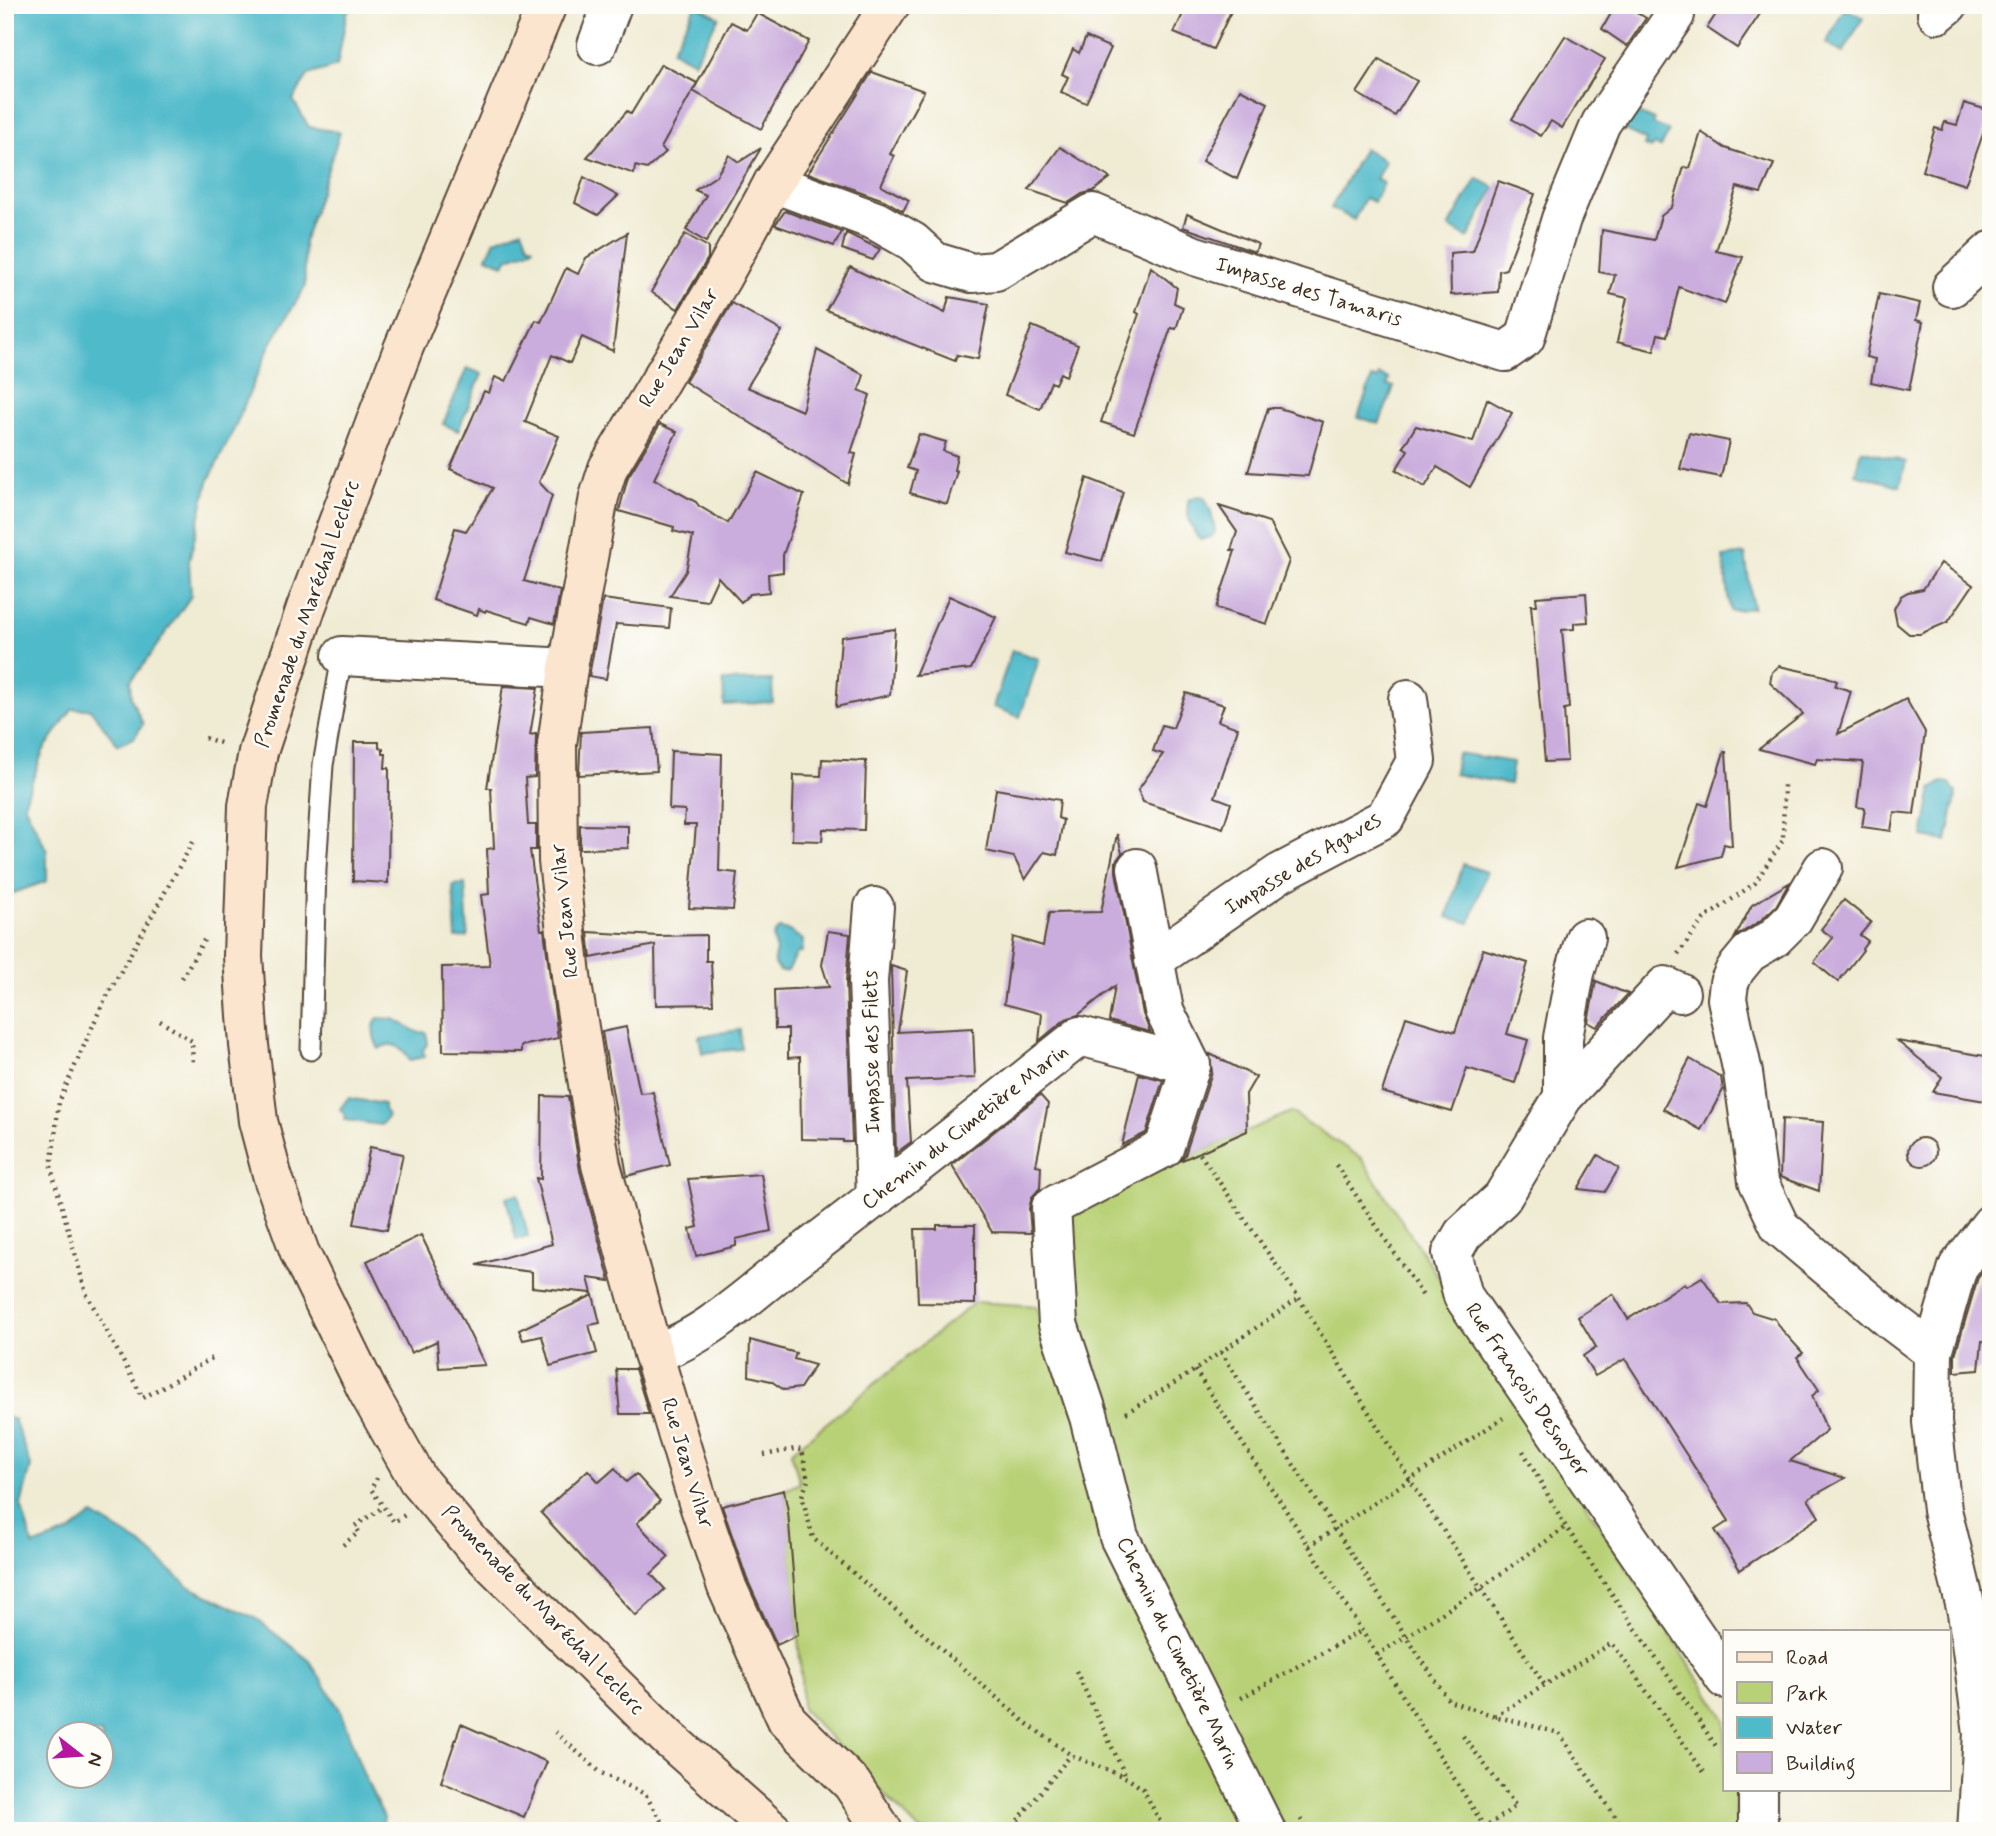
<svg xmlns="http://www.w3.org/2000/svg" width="1996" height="1836" font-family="Mynerve,sans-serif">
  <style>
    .green { fill: #b8d176; stroke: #7a7e4a; stroke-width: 2 }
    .water { fill: #4fbaca; stroke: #457274; stroke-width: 2; fill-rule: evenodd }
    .building { fill: #caaddd }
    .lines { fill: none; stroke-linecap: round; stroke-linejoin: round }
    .lane-casing { stroke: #564739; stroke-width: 23 }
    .street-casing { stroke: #564739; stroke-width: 42 }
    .secondary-casing { stroke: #564739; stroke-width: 42 }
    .path { stroke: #564739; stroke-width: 4.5; stroke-dasharray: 2 5; stroke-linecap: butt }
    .lane { stroke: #fff; stroke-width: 19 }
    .street { stroke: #fff; stroke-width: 38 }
    .secondary { stroke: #fce5cf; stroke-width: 38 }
    .labels { text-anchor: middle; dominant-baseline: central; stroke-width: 5; stroke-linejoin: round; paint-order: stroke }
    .street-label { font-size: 21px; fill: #3b2a1e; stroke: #fdfcf7 }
  </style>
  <rect width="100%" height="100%" fill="#fdfcf7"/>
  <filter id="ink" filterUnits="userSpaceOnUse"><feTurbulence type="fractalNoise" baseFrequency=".0143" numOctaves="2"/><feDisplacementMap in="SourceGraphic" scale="14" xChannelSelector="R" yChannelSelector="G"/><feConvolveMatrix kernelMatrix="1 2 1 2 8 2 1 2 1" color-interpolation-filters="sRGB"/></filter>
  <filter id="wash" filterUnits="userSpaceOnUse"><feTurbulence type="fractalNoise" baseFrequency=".00686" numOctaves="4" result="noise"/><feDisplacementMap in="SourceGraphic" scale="28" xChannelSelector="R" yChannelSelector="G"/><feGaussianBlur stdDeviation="1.57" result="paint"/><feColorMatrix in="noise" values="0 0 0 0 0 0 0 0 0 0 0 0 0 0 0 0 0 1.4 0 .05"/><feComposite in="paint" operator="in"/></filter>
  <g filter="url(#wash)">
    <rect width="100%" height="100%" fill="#f0ebd3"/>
    <g class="green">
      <path d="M1291,1112L1361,1158L1725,1719V1789H1736V1831H1282L1138,1540L1067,1316L1061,1212Z"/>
      <path d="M975,1302L1036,1306L1046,1344L1250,1831H920L802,1709L801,1672L785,1490L800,1483L791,1452Z"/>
    </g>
    <g class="water">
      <path d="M5,5H355L347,12L337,66L308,75L293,100L309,127L340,132L304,242L305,287L270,345L234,429L208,482L189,561L191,596L142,667L130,681L131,698L143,724L134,738L118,745L90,709H72L43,751L24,804L47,851V881L5,896Z"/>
      <path d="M696,5L719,17L694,62L672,50Z"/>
      <path d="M1845,8L1863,18L1843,53L1826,43Z"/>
      <path d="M1631,110L1654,120L1653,124L1669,131L1661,147L1654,145L1652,148L1644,146L1646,140L1622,129Z"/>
      <path d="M1364,148L1385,161L1376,179L1383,183L1374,202L1365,198L1354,220L1331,208Z"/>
      <path d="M1477,178L1495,188L1468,238L1449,227Z"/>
      <path d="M522,229L528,244L533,247L532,249L507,259L504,265L487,257L495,240Z"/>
      <path d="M467,368L482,374L458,431L443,424Z"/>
      <path d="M1379,375L1389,379L1387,385L1394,387L1379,424L1358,417L1372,378L1377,379Z"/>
      <path d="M1861,450L1906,462L1900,486L1855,474Z"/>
      <path d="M1198,496L1204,497C1210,506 1214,521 1215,532L1211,537L1201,540C1191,532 1185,510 1189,499Z"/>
      <path d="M1745,554L1753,608L1730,611L1723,557Z"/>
      <path d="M1012,650L1039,659L1020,717L993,707Z"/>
      <path d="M772,680L773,702L724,705L723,681Z"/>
      <path d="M1457,753L1513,762L1510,784L1454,774Z"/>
      <path d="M1942,782L1950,783L1954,791L1957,792L1947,841L1923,837L1932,788H1934Z"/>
      <path d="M1463,864L1486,872L1470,923L1447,917Z"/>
      <path d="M465,884L468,937L456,938L453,885Z"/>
      <path d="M779,929L789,931L803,940L802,952L797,953L788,971L782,972C772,967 773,960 776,951C774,943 770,935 779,929Z"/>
      <path d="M378,1018L394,1019L417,1032H426L428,1043L423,1050L424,1057L409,1060C404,1047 391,1040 379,1049C373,1038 371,1027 378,1018Z"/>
      <path d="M740,1030L741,1049L702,1053L699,1036Z"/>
      <path d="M348,1098L384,1104V1109L388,1116L381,1125L344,1120L345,1115L340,1109Z"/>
      <path d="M518,1194L528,1236L516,1239L506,1197Z"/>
      <path d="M5,1416L14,1419L31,1466L21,1505L33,1546L70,1532L93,1515L141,1544L188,1586L255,1618L310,1661L340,1710L364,1776L384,1817L381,1831H5ZM60,1734H102V1776H60Z"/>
    </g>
    <g id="blocks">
      <g class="building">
        <path d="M1187,5H1234L1213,49L1174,33Z"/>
        <path d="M1616,5H1625L1646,18L1627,46L1602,29Z"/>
        <path d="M1722,5H1766L1737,48L1707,28Z"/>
        <path d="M757,13L809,41L761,129L693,91L731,22L747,30Z"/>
        <path d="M1565,36L1605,59L1562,128L1551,121L1541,136L1512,119Z"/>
        <path d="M1086,37L1111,48L1086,103L1061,92L1068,77L1062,74L1073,49L1079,53Z"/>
        <path d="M1379,59L1417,81L1395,116L1357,93Z"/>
        <path d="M661,64L697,83L661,148L666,152L647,169L635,166L634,174L587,157L627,111L631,114Z"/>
        <path d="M872,72L924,91L890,154L894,156L881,185L909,200L903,211L884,200L808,173Z"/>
        <path d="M1240,89L1268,103L1237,179L1202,161Z"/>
        <path d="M1964,103L1991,111L1965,185L1922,171L1935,128L1942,130L1945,122L1957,125Z"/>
        <path d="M1701,132L1725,148L1774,164L1761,193L1737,187L1716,251L1743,257L1725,304L1679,287L1667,336L1658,334L1654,351L1617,342L1627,298L1610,294L1615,275L1599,272L1602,230L1654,240L1661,216L1672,207L1684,167L1690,168Z"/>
        <path d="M1060,147L1110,178L1093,191L1082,194L1068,203L1029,190Z"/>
        <path d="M761,148L706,242L686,230L706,195L695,190L716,176L729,155L739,162Z"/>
        <path d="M584,177L618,196L598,215L575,203Z"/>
        <path d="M1498,181L1535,194L1506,269L1499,271L1498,292L1451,295L1450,253L1473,251Z"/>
        <path d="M785,211L842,232L834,246L775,225Z"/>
        <path d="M1187,214L1258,244L1255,252L1183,227Z"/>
        <path d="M627,233L613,351L582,337L570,363L552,355L525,422L559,436L539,482L552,496L524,581L560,591L554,624L531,617L529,623L486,610L485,612L479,609L477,615L433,600L455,528L466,531L493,488L450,469L484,391L489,393L495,377L506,381L536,320L541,322L566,268L578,274L586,258Z"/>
        <path d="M846,233L880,249L873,260L842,249Z"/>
        <path d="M685,234L708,247V258L678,309L651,292Z"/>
        <path d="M850,267L945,313L949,297L989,304L978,359L957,355L955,361L826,310Z"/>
        <path d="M1151,267L1177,288L1174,303L1183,307L1176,329L1171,328L1134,433L1101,422L1139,314L1136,312Z"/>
        <path d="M1879,294L1920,303L1916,320L1923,322L1909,390L1871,382L1875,359L1866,357Z"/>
        <path d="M732,303L782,331L747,387L802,411L817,350L864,375L859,390L870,395L851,453L856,454L848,484L685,382Z"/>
        <path d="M1032,326L1078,345L1066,376L1060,373L1055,384L1051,382L1040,409L1005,395Z"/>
        <path d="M1487,399L1512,413L1470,487L1437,467L1425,487L1396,470L1408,450L1403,447L1416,426L1473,442Z"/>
        <path d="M1268,408H1279L1323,422L1308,476L1248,472Z"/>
        <path d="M660,424L677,432L654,479L696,502L699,506L728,523L757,472L804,495L783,555V572L768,574L769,592L750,594L741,602L718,577L707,601L670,596L686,571L693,536L673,531L674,527L619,511L628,477Z"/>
        <path d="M1689,433L1729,441L1721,477L1680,469Z"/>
        <path d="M919,434L946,442L943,451L957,456L954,470L957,471L947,504L910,493L916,471L907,468Z"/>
        <path d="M1087,478L1123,492L1102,561L1065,552Z"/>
        <path d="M1219,506L1269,522L1289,561L1267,624L1216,608L1235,551L1231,550L1237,532Z"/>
        <path d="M1941,563L1973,585L1948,622L1920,634H1909L1897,624L1894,609L1901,596L1908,592L1923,589Z"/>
        <path d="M1586,593L1588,622L1574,623V629L1562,630L1569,708L1564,709L1567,761L1545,762L1531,605H1537L1536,597Z"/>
        <path d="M949,596L996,617L971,669L915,675Z"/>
        <path d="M603,599L671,608L669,628L616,624L606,679L589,676Z"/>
        <path d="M895,629L890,695L836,707L841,637Z"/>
        <path d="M1779,666L1825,676L1837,681L1835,686L1851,691L1838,734L1906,699L1925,732L1914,814L1894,812L1891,831L1862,827L1865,808L1857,807L1863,762L1817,759L1815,764L1759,749L1803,714L1770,683L1772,672Z"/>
        <path d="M503,686L538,688L530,735L536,734L535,777L525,778L528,825H536V850H530L541,930H544L558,1038L521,1046V1052L443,1051L442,967L490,966L481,895L489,894L487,849L494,848L491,788H487Z"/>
        <path d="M1186,693L1224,705L1218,721L1238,728L1215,797L1231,803L1223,828L1143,802L1138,790L1163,754L1153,751L1162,725L1173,728Z"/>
        <path d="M653,728L657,771L579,775L581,732Z"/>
        <path d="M354,742H379V748L383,749V754H386L385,768H389L388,883L353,881Z"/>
        <path d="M671,751L722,754L719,871L737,873L733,910L689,908L696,825H684L685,810L669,809Z"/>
        <path d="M1724,752H1726L1732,846L1724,844L1721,856L1678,867L1699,803L1707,806Z"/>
        <path d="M822,759L866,761L864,830L823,829L822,841L792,840L794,775L821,776Z"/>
        <path d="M996,789L1060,800L1058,818L1063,820L1057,855L1044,852L1025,880L1014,857L986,851Z"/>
        <path d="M580,825L628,826V848L580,849Z"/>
        <path d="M1117,834L1122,853L1116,861V872L1143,1014L1150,1032L1109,1021L1115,986L1078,1015L1066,1019L1039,1041L1042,1014L1004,1004L1013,937L1043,946L1049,913L1101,912Z"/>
        <path d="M1789,883L1776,906L1760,921L1735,937L1752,905Z"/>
        <path d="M1844,900L1871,922L1860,935L1868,941L1862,949L1863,950L1838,982L1814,962L1833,938L1821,929Z"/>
        <path d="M828,931L850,934L846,982L852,1142H843V1140L801,1139L800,1057L788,1058V1029H775L774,990L829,987L822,965Z"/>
        <path d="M588,932L658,936L706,935V961H711L713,1004L656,1005L655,945L591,958Z"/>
        <path d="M1483,949L1528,963L1507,1034L1528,1040L1515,1083L1467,1068L1452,1112L1382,1092L1406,1017L1455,1032Z"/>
        <path d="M891,966L907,971L898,1032L973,1028L975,1078L907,1081L911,1142L896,1153Z"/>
        <path d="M1596,981L1628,994L1597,1027L1588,1022Z"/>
        <path d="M626,1027L640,1093L653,1092L670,1165L627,1176L602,1032Z"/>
        <path d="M1897,1041L1991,1057V1102L1933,1092L1942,1077Z"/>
        <path d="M1210,1054L1256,1077L1246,1094L1247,1131L1180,1161L1185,1155L1212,1072Z"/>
        <path d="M1690,1059L1721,1077L1723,1090L1701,1130L1663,1109Z"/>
        <path d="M1139,1074L1163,1080L1146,1133L1122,1145Z"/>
        <path d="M1040,1095L1048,1104L1036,1165L1041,1166L1040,1188L1032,1197L1029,1208L1031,1233L992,1232L952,1165Z"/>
        <path d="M542,1096L568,1097L580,1171L610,1281L588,1278L592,1293L532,1287V1272L477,1265L552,1244L536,1178L541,1179Z"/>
        <path d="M1782,1119L1823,1122L1819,1191L1780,1177Z"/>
        <circle cx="1922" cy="1152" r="14"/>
        <path d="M370,1147L403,1154L387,1230L354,1224Z"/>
        <path d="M1598,1155L1619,1168L1605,1192L1578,1189Z"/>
        <path d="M761,1174L771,1231L736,1239V1246L696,1256L690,1229L698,1227L688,1179Z"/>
        <path d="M937,1225H975V1304L918,1303L915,1229H937Z"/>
        <path d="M421,1235L445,1284L485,1365L439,1368L437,1341L411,1353L367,1261Z"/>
        <path d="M1991,1260V1282L1986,1313L1991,1314V1342L1982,1341L1979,1370L1955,1372V1355L1978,1277Z"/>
        <path d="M1702,1277L1721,1304L1746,1303L1752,1312L1775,1319L1782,1330L1803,1353L1797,1357L1819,1390L1812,1396L1827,1430L1790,1461L1845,1478L1808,1499L1819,1517L1740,1570L1715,1530L1729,1521L1625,1359L1595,1376L1583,1356L1596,1347L1578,1317L1613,1294L1628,1319L1685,1283L1687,1286Z"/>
        <path d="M593,1295L600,1323L589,1325L597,1353L550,1366L542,1336L523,1340L519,1330Z"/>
        <path d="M750,1340L796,1353L794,1359L815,1365L800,1388L784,1390L771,1381L749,1376Z"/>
        <path d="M616,1369H635L649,1414H620Z"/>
        <path d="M615,1468L626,1482L636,1474L660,1501L637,1523L669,1557L651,1574L665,1589L636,1616L541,1513L588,1470L599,1482Z"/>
        <path d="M784,1490L788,1511L798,1635L777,1645L747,1579L722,1506Z"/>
        <path d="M461,1724L547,1762L524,1817L441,1782Z"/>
      </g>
    </g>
  </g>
  <g filter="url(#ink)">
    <use href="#blocks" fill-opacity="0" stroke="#564739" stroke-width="2"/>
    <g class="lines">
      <g class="lane-casing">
        <path id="lane" d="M311,1050L316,868L323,765L342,656"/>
      </g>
      <g class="street-casing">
        <g id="street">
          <path d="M1937,14L1948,5"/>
          <path d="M597,45L612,5"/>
          <path d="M773,183L876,221L913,242L935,262L972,273L996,271L1093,213L1195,256L1505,352L1525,338L1561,219L1601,123L1675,15"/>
          <path d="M1952,287L1991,251"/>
          <path d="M342,656L568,668"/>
          <path d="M1137,868L1164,1010L1191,1065"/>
          <path d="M1823,868L1793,919L1774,938L1749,953L1735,970L1729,983L1727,999L1743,1073L1758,1181L1780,1227L1892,1321L1933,1352"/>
          <path d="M874,907L868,981L876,1198"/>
          <path d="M1154,960L1280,873L1385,818L1416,761L1408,699"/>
          <path d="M1680,993L1665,986L1563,1097L1502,1198L1463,1234L1452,1253L1463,1296L1725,1679"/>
          <path d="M1563,1097V1038L1575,973L1585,938"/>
          <path d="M653,1353C702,1340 750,1294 790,1263C888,1189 984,1112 1080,1036L1191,1065L1164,1148L1051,1207L1058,1324L1089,1417L1119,1537L1266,1831"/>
          <path d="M1758,1831V1789"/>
          <path d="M1977,1831L1983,1733L1967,1612L1942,1510L1932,1422L1933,1352L1958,1267L1991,1224"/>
        </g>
      </g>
      <g class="secondary-casing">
        <g id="secondary">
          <path d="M547,5L403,349L306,608L258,752L248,806L243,956L249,1045L258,1121L273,1178L300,1253L368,1392L418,1480L471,1543L668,1738L773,1831"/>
          <path d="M883,1831L852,1784L787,1720L727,1587L697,1499L653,1353L601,1165L572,984L558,861L557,744L568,668L599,497L608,468L722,277L773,183L890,5"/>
        </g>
      </g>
      <g class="path">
        <path d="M205,738L224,744"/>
        <path d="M193,842L102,1005L59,1102L51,1168L86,1293L143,1398L214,1357"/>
        <path d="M1678,954L1704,919L1755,883L1783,840L1784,785"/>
        <path d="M182,978L204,940"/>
        <path d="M160,1021L192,1041L193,1065"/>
        <path d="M1200,1154L1299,1298L1410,1480L1544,1684"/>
        <path d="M1336,1165L1425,1299"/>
        <path d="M1221,1352L1335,1529L1449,1701L1495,1716L1559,1733L1625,1831"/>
        <path d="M1195,1370L1309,1546L1487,1831"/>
        <path d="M1126,1413L1195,1370L1299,1298"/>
        <path d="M1523,1451L1566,1527L1716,1746"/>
        <path d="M764,1455L795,1449L802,1450L808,1480L802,1496L813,1538L1026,1723L1071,1755L1127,1778L1143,1789L1165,1831"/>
        <path d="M377,1478L371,1489L394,1522L405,1515"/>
        <path d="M343,1545L359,1532L355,1526L383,1507"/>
        <path d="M1309,1546L1503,1418"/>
        <path d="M1377,1655L1481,1588L1566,1527"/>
        <path d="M1076,1671L1126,1777"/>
        <path d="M1241,1698L1361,1631"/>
        <path d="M1495,1716L1612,1643L1706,1775"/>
        <path d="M555,1732L601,1773L645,1794L667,1831"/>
        <path d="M1463,1736L1516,1806L1480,1831"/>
        <path d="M1301,1819L1307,1831"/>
        <path d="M1009,1831L1071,1755"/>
      </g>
      <use href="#lane" class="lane"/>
      <use href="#street" class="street"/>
      <use href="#secondary" class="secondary"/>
    </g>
  </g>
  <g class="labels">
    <g class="street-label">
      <text transform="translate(1309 292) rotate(17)">Impasse des Tamaris</text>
      <text transform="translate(679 348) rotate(-59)">Rue Jean Vilar</text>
      <text transform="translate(307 614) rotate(-71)">Promenade du Maréchal Leclerc</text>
      <text transform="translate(1303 864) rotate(-31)">Impasse des Agaves</text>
      <text transform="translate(565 911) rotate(-96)">Rue Jean Vilar</text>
      <text transform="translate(872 1052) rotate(-91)">Impasse des Filets</text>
      <text transform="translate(965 1127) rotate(-38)">Chemin du Cimetière Marin</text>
      <text transform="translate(1527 1390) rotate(56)">Rue François Desnoyer</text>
      <text transform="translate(687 1463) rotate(73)">Rue Jean Vilar</text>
      <text transform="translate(543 1610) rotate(46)">Promenade du Maréchal Leclerc</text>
      <text transform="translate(1178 1653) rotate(64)">Chemin du Cimetière Marin</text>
    </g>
  </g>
  <rect width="1996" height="1836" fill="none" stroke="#fdfcf7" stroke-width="28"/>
  <rect x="1723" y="1630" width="228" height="161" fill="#fdfcf7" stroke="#afa8a0" stroke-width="2"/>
  <rect x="1737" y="1652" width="35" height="10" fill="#fce5cf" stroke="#afa8a0" stroke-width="2"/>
  <text x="1786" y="1664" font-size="21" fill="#3b2a1e">Road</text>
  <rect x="1737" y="1682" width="35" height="21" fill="#b8d176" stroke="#afa8a0" stroke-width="2"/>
  <text x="1786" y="1700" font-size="21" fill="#3b2a1e">Park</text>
  <rect x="1737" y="1717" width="35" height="21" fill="#4fbaca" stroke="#afa8a0" stroke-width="2"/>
  <text x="1786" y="1734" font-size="21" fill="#3b2a1e">Water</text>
  <rect x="1737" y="1752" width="35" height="21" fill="#caaddd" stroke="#afa8a0" stroke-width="2"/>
  <text x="1786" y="1770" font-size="21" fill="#3b2a1e">Building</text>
  <g transform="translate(80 1755) rotate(107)"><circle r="33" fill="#fdfcf7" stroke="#afa8a0" stroke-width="2"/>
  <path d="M0-5L12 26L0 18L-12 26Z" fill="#b5179e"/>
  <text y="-10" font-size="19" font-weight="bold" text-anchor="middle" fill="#3b2a1e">N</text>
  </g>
</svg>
